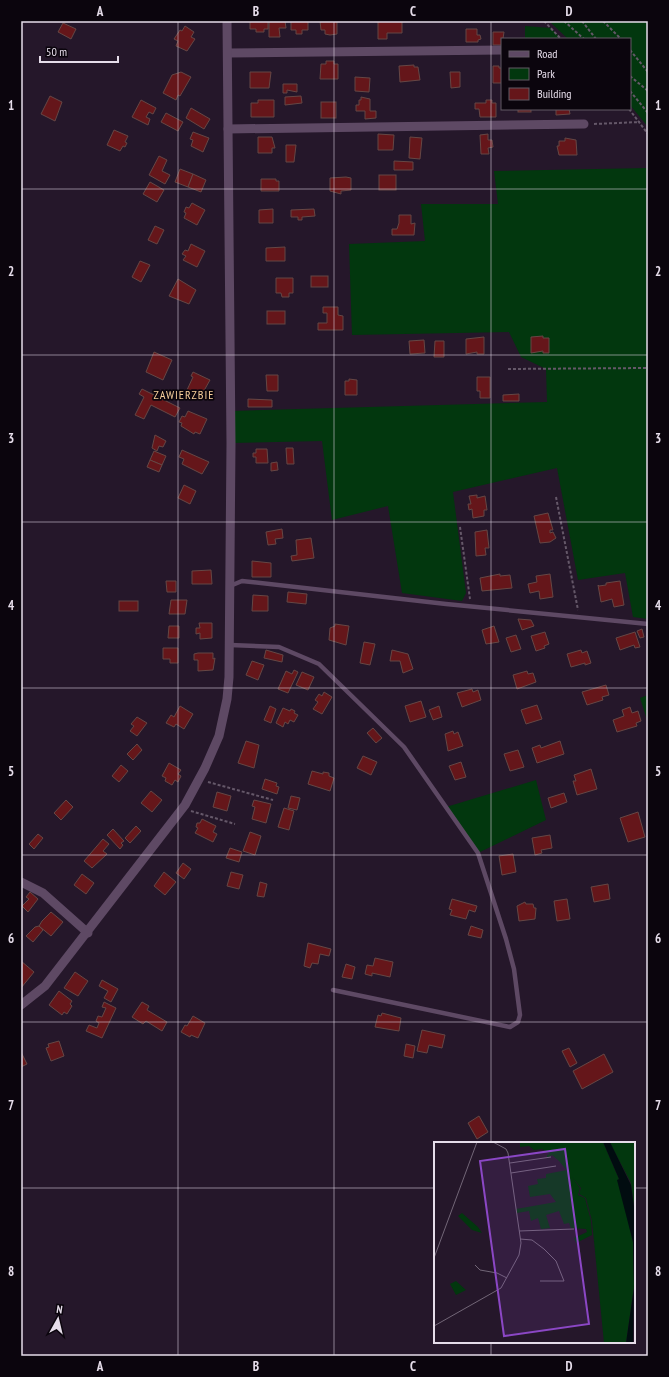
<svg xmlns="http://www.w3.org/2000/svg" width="669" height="1377" font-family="'PT Sans Narrow',sans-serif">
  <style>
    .green { fill: #02370e }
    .building { fill: #65161a; stroke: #654745 }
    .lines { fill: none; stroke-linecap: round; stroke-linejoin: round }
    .path { stroke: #655869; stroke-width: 2; stroke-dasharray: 3 2; stroke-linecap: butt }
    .service { stroke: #5e4964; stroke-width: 4.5 }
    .minor { stroke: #5e4964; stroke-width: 9 }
    .grid { fill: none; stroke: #e6ddea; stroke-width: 1; stroke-opacity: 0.55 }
    .labels { text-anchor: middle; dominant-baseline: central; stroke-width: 3.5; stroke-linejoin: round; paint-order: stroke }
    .neighbourhood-label { font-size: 12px; letter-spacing: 1px; fill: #f8cf9c; stroke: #0b050d }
    .inset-road { fill: none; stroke: #726677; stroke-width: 1 }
    .view { fill: #8b47c5; fill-opacity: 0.15; stroke: #8b47c5; stroke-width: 2 }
    .inset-edge { fill: none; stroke: #e6ddea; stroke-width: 2 }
    .neatline { fill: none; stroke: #e6ddea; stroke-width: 1.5 }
    .grid-label { font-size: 13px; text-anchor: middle; font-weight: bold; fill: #e6ddea }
  </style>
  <rect width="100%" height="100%" fill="#25172a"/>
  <g class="green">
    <path d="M549,21H648V127L630,105V39H568Z"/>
    <path d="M525,26L551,28L561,39H525Z"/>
    <path d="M648,168V619L633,617L625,573L578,580L557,468L453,492L466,593L462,601L402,593L388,506L332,520L322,441L231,443V411L547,402L546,369L521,357L509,332L352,335L349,244L425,241L421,204H498L494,171Z"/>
    <path d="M648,695V723L640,698Z"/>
    <path d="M536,780L546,820L478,853L446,807Z"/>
  </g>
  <g class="building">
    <path d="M250,21H268V29H264V32H256V29H250Z"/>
    <path d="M269,21H285L286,28H279L280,37H269Z"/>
    <path d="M291,21H308V30H302V34H296V30H291Z"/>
    <path d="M320,21H337V34L330,35L325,34V30H321Z"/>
    <path d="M378,21H402V33H387V39H378Z"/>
    <path d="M63,23L76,29L71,39L58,32Z"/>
    <path d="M185,26L194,32L191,37L195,39L187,51L176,46L178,41L174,39L180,30L182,31Z"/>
    <path d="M466,29H477V35H480L481,39L478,40V42H466Z"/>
    <path d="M493,32H504L502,45H493Z"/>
    <path d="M326,61H334V64H338V79H320L321,64H326Z"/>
    <path d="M414,65V67H418L420,80L400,82L399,66Z"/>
    <path d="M493,66H499V68H502V83H493Z"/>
    <path d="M181,72L191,77L180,96L178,95L176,100L163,93L172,75Z"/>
    <path d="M250,72H271L269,88H250Z"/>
    <path d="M450,72H460V87L451,88Z"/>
    <path d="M355,77L370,78L369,92L355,91Z"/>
    <path d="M283,84H297V92L287,90V93H283Z"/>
    <path d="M50,96L62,102L55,121L41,114Z"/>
    <path d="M301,96L302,103L285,105V97Z"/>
    <path d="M361,97L370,99V111H376V118L365,119V111H356V105H359V100H361Z"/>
    <path d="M141,100L156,108L153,114L149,112L146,117L150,119L148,125L132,117Z"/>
    <path d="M258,100H274V117H251V103H258Z"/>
    <path d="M486,100H492V103H496V117H480L479,109H475V103H486Z"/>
    <rect x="321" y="102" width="15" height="16"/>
    <path d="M191,108L210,119L204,129L186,118Z"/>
    <rect x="518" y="109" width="13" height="3"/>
    <path d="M556,109H569L570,114L556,115Z"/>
    <path d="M166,113L183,122L178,131L161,122Z"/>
    <path d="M114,130L128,136L125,142L127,143L125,147L123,146L120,151L107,145Z"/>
    <path d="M193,132L209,138L203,152L191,146L193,140L190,139Z"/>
    <path d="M378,134L394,135L393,150H378Z"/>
    <path d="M488,134V140H492L493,147L488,148L489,154H481L480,135Z"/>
    <path d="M258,137H272L275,148H272V153H258Z"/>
    <path d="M410,137L422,138L420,159L409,158Z"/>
    <path d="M565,138L576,140L577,155H559L557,146H559V141H565Z"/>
    <path d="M286,145H296L294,162H286Z"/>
    <path d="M159,156L167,160L162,171L170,175L165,184L149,175Z"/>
    <path d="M394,161L413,162V170H394Z"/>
    <path d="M180,169L193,174L188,187L175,182Z"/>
    <path d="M193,174L206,180L201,192L188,187Z"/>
    <rect x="379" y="175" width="17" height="15"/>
    <path d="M346,177L351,178V190L341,191V194L330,191V178Z"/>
    <path d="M261,179H276V181H279V191H261Z"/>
    <path d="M150,182L164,190L157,202L143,194Z"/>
    <path d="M192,203L205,210L197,225L184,218L186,213L184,212L186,207L189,208Z"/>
    <path d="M273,209V223H259V210Z"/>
    <path d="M314,209L315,216L302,217V220H298V217H291V210Z"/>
    <path d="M399,215H411V224L415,223L414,235H392V229H397L399,223Z"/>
    <path d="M155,226L164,230L157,244L148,240Z"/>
    <path d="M191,244L205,251L197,267L183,260L186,256L182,254L185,250L188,251Z"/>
    <path d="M285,247V261H266V248Z"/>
    <path d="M140,261L150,265L141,282L132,277Z"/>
    <rect x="311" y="276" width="17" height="11"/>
    <path d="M276,278H293V293H289V297H282L281,293H276Z"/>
    <path d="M178,279L196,290L189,304L169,296Z"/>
    <path d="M323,307H338V315L343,316V330H318V323H327V313H323Z"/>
    <rect x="267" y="311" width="18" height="13"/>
    <path d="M543,336V338H549V353H543V351L531,353V337Z"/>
    <path d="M484,337V354H477V352L466,354V339Z"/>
    <path d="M424,340L425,353L410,354L409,341Z"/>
    <path d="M435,341H444V357H434Z"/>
    <path d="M154,352L172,360L163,380L146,372Z"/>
    <path d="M193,372L210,380L201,396L187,390L193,377L191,376Z"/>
    <path d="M266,375H278V391H267Z"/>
    <path d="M477,377H490V398H480V391H477Z"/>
    <path d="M349,379L357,380V395H345V381H349Z"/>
    <path d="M142,389L180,408L175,417L151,405L144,419L135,415L144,397L139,394Z"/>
    <path d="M519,394V401H503V395Z"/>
    <path d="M248,399L272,400V407H248Z"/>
    <path d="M188,411L207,419L200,434L195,432L194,434L181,426L182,423L179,422L182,416L185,417Z"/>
    <path d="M155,435L166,441L163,447L159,446L157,451L152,448Z"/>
    <path d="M286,448H293L294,464H287Z"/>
    <path d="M256,449H267L268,463H256V457H253V453H256Z"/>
    <path d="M182,450L209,462L202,474L182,464L184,459L179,457Z"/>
    <path d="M154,451L166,456L162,465L150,460Z"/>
    <path d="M150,460L162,465L159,472L147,467Z"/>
    <path d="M277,462L278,470L271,471V463Z"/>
    <path d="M184,485L196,491L190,504L178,498Z"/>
    <path d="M477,495V498L485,496L487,510H484V516L473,518L472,509L469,510L468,504H471L469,496Z"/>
    <path d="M548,513L553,530H550V533L553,532L556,538L550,542L540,543L534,516Z"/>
    <path d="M282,529L283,538L275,539L276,544L268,545L266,532Z"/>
    <path d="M487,530L489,548H485L486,555L476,556L475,532Z"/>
    <path d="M311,538L314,558L292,561L291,556L297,555L296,540Z"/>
    <path d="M252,561L271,563V577H252Z"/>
    <path d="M211,570L212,584H192V571Z"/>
    <path d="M500,574V576L510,575L512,588L482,591L480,578Z"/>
    <path d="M550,574L553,597L540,599L539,591L530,593L528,584L537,582L536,576Z"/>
    <path d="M166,581H176V592H167Z"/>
    <path d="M620,581L624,605L614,607L612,599L601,602L598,585L599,586L606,585V583Z"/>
    <path d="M288,592L307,594L306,604L287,602Z"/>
    <path d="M253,595L268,596V611H252Z"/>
    <path d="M171,600H187L185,614H169Z"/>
    <rect x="119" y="601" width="19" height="10"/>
    <path d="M518,619L531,620L534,626L522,630Z"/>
    <path d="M199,623H212V638L200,639V633L196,634V628H200Z"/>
    <path d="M335,624L349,626L346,645L329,640L330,628L335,626Z"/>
    <path d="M169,626H179V638H168Z"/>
    <path d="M494,626L499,642L486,644L482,630Z"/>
    <path d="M642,629L644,637L640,638L637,631Z"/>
    <path d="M545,632L549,644L544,646L545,648L536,651L531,636Z"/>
    <path d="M635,632L640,647L635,648L634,645L620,650L616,638Z"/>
    <path d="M516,635L521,649L511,652L506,638Z"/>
    <path d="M364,642L375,644L370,665L360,663Z"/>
    <path d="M163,648H178V663H170V659H163Z"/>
    <path d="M266,650L283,655L282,662L264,658Z"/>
    <path d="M392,650L408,654L413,669L403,673L400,661H390Z"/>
    <path d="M581,650L582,653L587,651L591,663L585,665V663L571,667L567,654Z"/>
    <path d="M198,653H213V659L215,658L213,670L198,671V660H194V654Z"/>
    <path d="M252,661L264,665L258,680L246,675Z"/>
    <path d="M294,670L298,672L288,693L278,689L286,671L292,674Z"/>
    <path d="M527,671L528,674L533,673L536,682L517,689L513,675Z"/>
    <path d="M302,672L314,677L308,690L296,685Z"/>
    <path d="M606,685L609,695L602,697L603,700L587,705L582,692Z"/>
    <path d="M472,689L473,692L478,690L481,700L462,707L457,693Z"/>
    <path d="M324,692L332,697L322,714L313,709L318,702L315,700L319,694L322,696Z"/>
    <path d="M421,701L426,717L410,722L405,706Z"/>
    <path d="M537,705L542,719L526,724L521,710Z"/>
    <path d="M180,706L193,714L184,729L176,724L174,727L166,723L171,715L174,717Z"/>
    <path d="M270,706L276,709L271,723L264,720Z"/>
    <path d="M439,706L442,717L433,720L429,710Z"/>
    <path d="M630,707L632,713L638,711L641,721L636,723L637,726L617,732L613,720L624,716L622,710Z"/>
    <path d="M283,708L290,711L291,709L295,711L294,713L298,715L294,722L290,720L288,724L285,722L283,727L276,723Z"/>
    <path d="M137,717L147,723L137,736L130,731L134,726L131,724Z"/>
    <path d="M373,728L382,738L376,743L367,733Z"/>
    <path d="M453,731L454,734L458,732L463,746L448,751L445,734Z"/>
    <path d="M246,741L259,745L254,768L238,763Z"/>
    <path d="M560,741L564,754L537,763L532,748L540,745L541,748Z"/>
    <path d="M137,744L142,750L133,760L127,754Z"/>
    <path d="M518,750L524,767L510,771L504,754Z"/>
    <path d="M363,756L377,762L371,775L357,768Z"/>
    <path d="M461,762L466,777L455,780L449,766Z"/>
    <path d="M169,763L181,770L178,774L181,776L178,782L175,780L172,785L165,781L166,778L162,776Z"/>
    <path d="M121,765L128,771L119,782L112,776Z"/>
    <path d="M591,769L597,789L577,795L573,781H576L574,775Z"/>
    <path d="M312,771L323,774V772L329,773V776L334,778L330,791L308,784Z"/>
    <path d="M265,779L277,783L276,786L279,787L277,794L262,789Z"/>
    <path d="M151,791L162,800L152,812L141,803Z"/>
    <path d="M217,792L231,796L227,811L213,807Z"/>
    <path d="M564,793L567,802L551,808L548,798Z"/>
    <path d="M291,796L300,798L297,810L288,808Z"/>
    <path d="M66,800L73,807L61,820L54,813Z"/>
    <path d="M254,800L271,804L266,823L252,819L255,807L252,806Z"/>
    <path d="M284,808L294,811L289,830L278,827Z"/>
    <path d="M638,812L645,837L628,842L620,818Z"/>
    <path d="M202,819L216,826L213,832L217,834L213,842L195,833L198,828L196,827L197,823H200Z"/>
    <path d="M136,826L141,831L130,843L125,838Z"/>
    <path d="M113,829L124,841L121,843L123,845L120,849L107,835Z"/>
    <path d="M250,832L261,836L255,855L243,851Z"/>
    <path d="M38,834L43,838L34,849L29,844Z"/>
    <path d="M550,835L552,848L541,850L542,853L535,855L532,838Z"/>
    <path d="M103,839L109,844L103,851L107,854L92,868L84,861Z"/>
    <path d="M230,848L242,852L239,862L226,858Z"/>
    <path d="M513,854L516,872L502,875L499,856Z"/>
    <path d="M183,863L191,869L184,879L176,873Z"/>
    <path d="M164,872L176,882L165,895L154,886Z"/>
    <path d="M231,872L243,875L239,889L227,886Z"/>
    <path d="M82,874L94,883L86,894L74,885Z"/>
    <path d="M260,882L267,884L264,897L257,896Z"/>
    <path d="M608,884L610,899L594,902L591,887Z"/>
    <path d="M30,892L38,899L28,912L22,906L29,899L26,897Z"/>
    <path d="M452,899L477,906L475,912L469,910L466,919L450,915L452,910L449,909Z"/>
    <path d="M567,899L570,919L557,921L554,901Z"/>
    <path d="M525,902L526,904H533L534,908H536L535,919L519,921L517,906Z"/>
    <path d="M51,912L63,922L51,936L39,926L42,921Z"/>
    <path d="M39,926L43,930L33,942L26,936L35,927Z"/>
    <path d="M471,926L483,930L481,938L468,935Z"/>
    <path d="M308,943L331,949L329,956L320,954L318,964L312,963L310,968L304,966Z"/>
    <path d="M375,958L393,962L390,977L372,973V976L365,974L367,965L373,966Z"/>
    <path d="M21,961L34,972L21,988Z"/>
    <path d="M346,964L355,967L352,979L342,977Z"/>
    <path d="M75,972L88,981L78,996L64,988Z"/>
    <path d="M102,980L118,989L111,1002L104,998L108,991L99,986Z"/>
    <path d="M59,991L72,1001L70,1004L72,1006L67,1014L64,1012L62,1015L49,1005Z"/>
    <path d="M104,1002L116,1008L102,1038L86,1031L89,1025L97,1028L99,1023L96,1021L98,1016L102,1017L106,1008L102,1007Z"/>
    <path d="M142,1002L149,1006L147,1010L167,1022L162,1031L146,1021L143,1024L132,1017Z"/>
    <path d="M382,1013L401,1018L399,1031L375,1027L378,1015L381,1016Z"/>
    <path d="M193,1016L205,1023L198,1038L191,1035L190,1037L181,1032L185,1025L187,1026Z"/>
    <path d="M422,1030L445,1035L442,1048L429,1045L427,1053L417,1051Z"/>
    <path d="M59,1041L64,1056L51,1061L46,1048L49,1047L48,1044Z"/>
    <path d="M406,1044L415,1046L413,1058L404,1056Z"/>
    <path d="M569,1048L577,1063L570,1067L562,1051Z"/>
    <path d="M21,1052L27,1064L21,1067Z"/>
    <path d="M604,1054L613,1072L582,1089L573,1071Z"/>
    <path d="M479,1116L488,1132L477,1139L468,1123Z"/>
  </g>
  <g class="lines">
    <g class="path">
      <path d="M544,21L561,39"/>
      <path d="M564,21L584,39"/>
      <path d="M582,21L596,39"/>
      <path d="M603,21L621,39"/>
      <path d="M630,50L648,72"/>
      <path d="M630,76L648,91"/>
      <path d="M630,91L648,113"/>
      <path d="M629,109L648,134"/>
      <path d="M594,124L640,122"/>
      <path d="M508,369L648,368"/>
      <path d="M556,497L578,610"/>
      <path d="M460,527L470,599"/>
      <path d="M208,782L273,800"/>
      <path d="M191,811L235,824"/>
    </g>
    <g class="service">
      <path d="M230,586L242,581L446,604L648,624"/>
      <path d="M230,645L279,647L319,664L404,747L478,853L506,939L514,969L520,1015L518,1022L510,1027L333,990"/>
    </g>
    <g class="minor">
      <path d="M228,53L502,50"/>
      <path d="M228,129L584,124"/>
      <path d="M21,882L43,893L88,933"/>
      <path d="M21,1005L45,986L185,805L205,768L219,736L227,699L229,677L231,443L227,21"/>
    </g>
  </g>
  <path class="grid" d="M178,21V1356M334,21V1356M491,21V1143M21,189H648M21,355H648M21,522H648M21,688H648M21,855H648M21,1022H648M21,1188H435M634,1188H648M491,1342V1356"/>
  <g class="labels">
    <g class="neighbourhood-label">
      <text x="184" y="394">ZAWIERZBIE</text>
    </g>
  </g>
  <g transform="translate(434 1142)">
    <rect width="201" height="201" fill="#25172a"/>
    <path d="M86,0H169L185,37L199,100L200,145L192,201H170L158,79L152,56L145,52L147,46L125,19L118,13L113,16V13L116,12L108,7L100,8L95,4L86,5ZM201,0V72L197,41L176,1ZM133,28L146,46L144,53L151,56L157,79L158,93L142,101L140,96L153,90L152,87L137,86L135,81L130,82L125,69L112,73L116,86L107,87L104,76L97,79L95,69L83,71L82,67L122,60L116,52L96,55L94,44L104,42L103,37L112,36V32ZM28,71L44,85L48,91L38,88L24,74ZM22,139L32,148L22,153L16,142Z" fill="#02370e"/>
    <path d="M169,0H176L197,43L201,72L199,201H192L200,145L199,100L183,38L185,37Z" fill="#010c10"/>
    <path class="inset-road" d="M76,21L117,15M77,31L122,24M85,89L140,87M86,97L98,98L110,107L122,119L130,139H106M0,116L43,0M41,123L46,128L63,131L73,136M0,184L67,146L85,113L87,101L74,11L72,7L59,0"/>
    <path class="view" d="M131,7L155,182L70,194L46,19Z"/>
    <rect width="201" height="201" class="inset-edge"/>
  </g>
  <rect width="669" height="1377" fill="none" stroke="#0b050d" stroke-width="44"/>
  <rect x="501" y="38" width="130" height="72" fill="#0b050d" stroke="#635b65"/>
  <rect x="509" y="51" width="20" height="6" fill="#5e4964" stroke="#635b65"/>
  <text x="537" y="58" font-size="12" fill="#e6ddea">Road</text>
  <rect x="509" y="68" width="20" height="12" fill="#02370e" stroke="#635b65"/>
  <text x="537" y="78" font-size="12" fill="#e6ddea">Park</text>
  <rect x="509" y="88" width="20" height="12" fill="#65161a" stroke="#635b65"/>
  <text x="537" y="98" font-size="12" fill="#e6ddea">Building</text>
  <g transform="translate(58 1319) rotate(8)" stroke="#0b050d" stroke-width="3" paint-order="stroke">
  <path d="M0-3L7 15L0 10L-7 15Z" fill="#e6ddea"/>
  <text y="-6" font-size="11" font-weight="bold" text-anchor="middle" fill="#e6ddea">N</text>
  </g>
  <path d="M40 56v6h78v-6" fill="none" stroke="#e6ddea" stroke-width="2"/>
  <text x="46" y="56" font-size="12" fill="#e6ddea" stroke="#0b050d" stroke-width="3" paint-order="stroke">50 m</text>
  <rect x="22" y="22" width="625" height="1333" class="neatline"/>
  <g class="grid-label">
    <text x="100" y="16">A</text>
    <text x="256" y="16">B</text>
    <text x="413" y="16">C</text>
    <text x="569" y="16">D</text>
    <text x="11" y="110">1</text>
    <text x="658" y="110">1</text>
    <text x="11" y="276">2</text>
    <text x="658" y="276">2</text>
    <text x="11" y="443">3</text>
    <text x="658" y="443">3</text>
    <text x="11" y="610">4</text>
    <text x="658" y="610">4</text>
    <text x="11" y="776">5</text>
    <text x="658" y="776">5</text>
    <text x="11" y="943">6</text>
    <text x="658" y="943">6</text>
    <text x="11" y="1110">7</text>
    <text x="658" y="1110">7</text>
    <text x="11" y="1276">8</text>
    <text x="658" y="1276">8</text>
    <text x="100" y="1371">A</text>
    <text x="256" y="1371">B</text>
    <text x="413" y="1371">C</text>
    <text x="569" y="1371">D</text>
  </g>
</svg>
